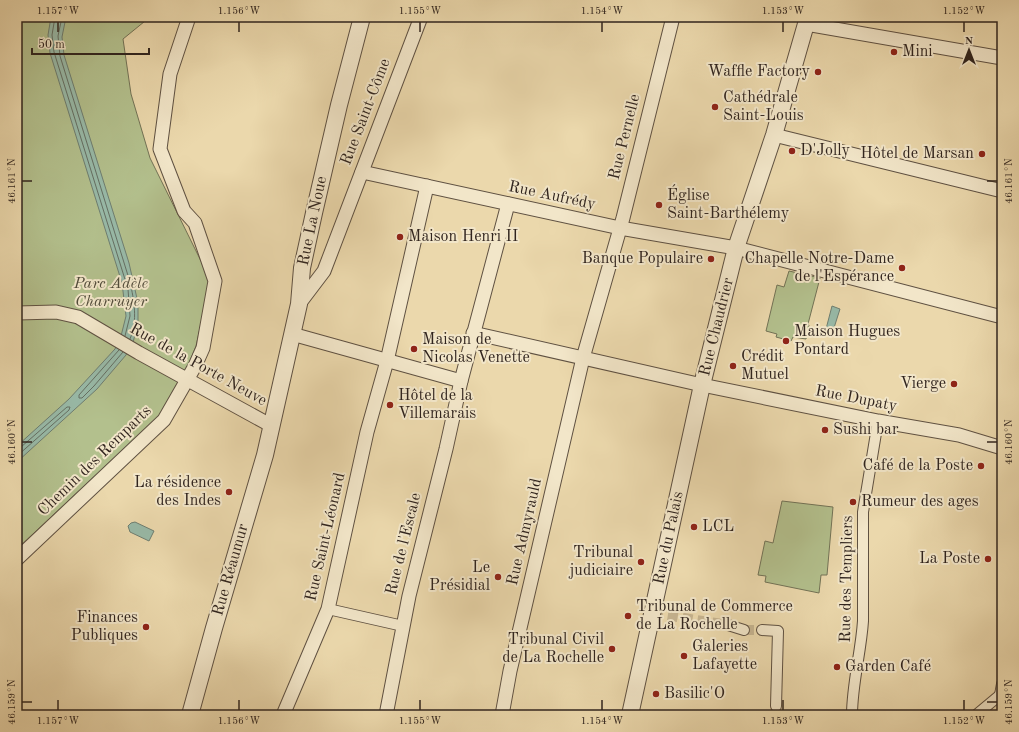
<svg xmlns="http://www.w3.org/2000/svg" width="1019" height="732" font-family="'Old Standard TT',serif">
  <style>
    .green { fill: #b3c08d; stroke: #727256 }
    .water { fill: #98baa8; stroke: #6e7e71 }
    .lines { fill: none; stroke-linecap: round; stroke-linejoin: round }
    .shore { stroke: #646f63; stroke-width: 1 }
    .pedestrian-tunnel { stroke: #c6b490; stroke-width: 10; stroke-dasharray: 10 5; stroke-linecap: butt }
    .pedestrian-casing { stroke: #5f5142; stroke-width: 12 }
    .minor-casing { stroke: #5f5142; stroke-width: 15 }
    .tertiary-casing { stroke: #5f5142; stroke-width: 18 }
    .pedestrian { stroke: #f2e6c9; stroke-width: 10 }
    .minor { stroke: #f2e6c9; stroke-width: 13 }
    .tertiary { stroke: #f2e6c9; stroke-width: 16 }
    .ticks { fill: none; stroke: #30241e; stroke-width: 1.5 }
    .poi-dot { fill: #8f2418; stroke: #f2e6c9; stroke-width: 1.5 }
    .labels { text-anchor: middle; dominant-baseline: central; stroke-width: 4; stroke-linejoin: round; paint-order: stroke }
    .poi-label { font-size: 16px; fill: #30241e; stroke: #f2e6c9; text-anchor: start }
    .street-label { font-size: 16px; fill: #30241e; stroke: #f2e6c9 }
    .park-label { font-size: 16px; font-style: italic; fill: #514b3a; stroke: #f2e6c9 }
    .neatline { fill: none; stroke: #30241e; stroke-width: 1.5 }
    .ticks-label { font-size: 10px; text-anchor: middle; fill: #30241e }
  </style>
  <rect width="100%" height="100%" fill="#ebd8ac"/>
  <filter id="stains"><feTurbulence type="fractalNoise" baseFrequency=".005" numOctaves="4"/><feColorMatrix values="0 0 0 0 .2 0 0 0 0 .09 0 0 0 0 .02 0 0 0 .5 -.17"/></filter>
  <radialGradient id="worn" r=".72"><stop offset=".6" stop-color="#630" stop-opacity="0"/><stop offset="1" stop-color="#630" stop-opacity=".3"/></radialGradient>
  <g class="green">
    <path d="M17,17H150L123,39L131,94L150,158L201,261L210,284L196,346L189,363L159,416L17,549Z"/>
    <path d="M789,271L820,278L808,324L809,325L806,339L793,337L791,341L776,337L777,334L766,331L777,285L784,287Z"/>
    <path d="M782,501L833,507L827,575H821L819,593L765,582L766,576L758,575L765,541L773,543Z"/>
  </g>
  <g class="water">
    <path d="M51,17H66L62,37L64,55L129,263L138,303V321L133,343L126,355L97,389L17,462V446L69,399L115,349L121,336L126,316L122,283L50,53L48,35Z"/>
    <path d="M832,306L840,309L833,331L826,329Z"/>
    <path d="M135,522L154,531L149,541L130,532L128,526L131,523Z"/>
  </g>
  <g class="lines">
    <g class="shore">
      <path d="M55,17L52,35L54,52L128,289L130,316L125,336"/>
      <path d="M62,17L58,36L60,56L130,282C134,300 138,320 130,339"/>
      <path d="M119,350L79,395V398H82L94,386L123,352"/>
      <path d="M17,448L21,447L67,407H70L69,410L17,456"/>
    </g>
    <g class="pedestrian-tunnel">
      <path d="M653,613L728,625"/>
      <path d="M744,630H762"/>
    </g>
    <g class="pedestrian-casing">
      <g id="pedestrian">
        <path d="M328,609L403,626"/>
        <path d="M728,625L744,630"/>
        <path d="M762,630L778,631L776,706"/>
        <path d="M1000,695L1002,684"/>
        <path d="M852,715C852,684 861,652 863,621V512L878,421"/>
        <path d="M976,715L1000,695"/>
      </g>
    </g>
    <g class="minor-casing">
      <g id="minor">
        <path d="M806,24L1002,58"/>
        <path d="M774,135L1002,191"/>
        <path d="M362,172L620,228L736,248L1002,317"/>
        <path d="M299,304L324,271L421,17"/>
        <path d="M17,313L56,312L78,317L139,353L272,426"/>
        <path d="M473,333L702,385L878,421L959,435L1002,448"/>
        <path d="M292,334L461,381"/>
        <path d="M17,559L164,420L195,366L203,348L215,281L195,223L184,211L160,149L170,74L189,17"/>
        <path d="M283,715L328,609L367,432L387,361L427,186"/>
        <path d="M386,715L409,596L446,449L461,381L508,204"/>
        <path d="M502,715L510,671L583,358L623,218L673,17"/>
      </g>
    </g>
    <g class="tertiary-casing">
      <g id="tertiary">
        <path d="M190,715L214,628L265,455L299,304L302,268L314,213L339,105L362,17"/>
        <path d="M630,715L702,385L736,248L774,135L808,17"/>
      </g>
    </g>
    <use href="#pedestrian" class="pedestrian"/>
    <use href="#minor" class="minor"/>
    <use href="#tertiary" class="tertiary"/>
  </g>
  <path class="ticks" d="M58,22V32M239,22V32M420,22V32M602,22V32M783,22V32M964,22V32M22,181H32M987,181H997M22,442H32M987,442H997M58,700V710M239,700V710M420,700V710M602,700V710M783,700V710M964,700V710M22,702H32M987,702H997"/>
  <g class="poi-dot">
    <circle cx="894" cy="52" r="4"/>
    <circle cx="818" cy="72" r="4"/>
    <circle cx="715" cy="107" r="4"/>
    <circle cx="792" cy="151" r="4"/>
    <circle cx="982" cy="154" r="4"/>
    <circle cx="659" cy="205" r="4"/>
    <circle cx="400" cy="237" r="4"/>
    <circle cx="711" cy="259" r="4"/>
    <circle cx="902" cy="268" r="4"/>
    <circle cx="786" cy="341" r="4"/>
    <circle cx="414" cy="349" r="4"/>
    <circle cx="733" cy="366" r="4"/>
    <circle cx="954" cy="384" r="4"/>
    <circle cx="390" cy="405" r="4"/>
    <circle cx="825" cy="430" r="4"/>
    <circle cx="981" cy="466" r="4"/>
    <circle cx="229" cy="492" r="4"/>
    <circle cx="853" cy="502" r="4"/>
    <circle cx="694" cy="527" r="4"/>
    <circle cx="988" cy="559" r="4"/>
    <circle cx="641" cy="562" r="4"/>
    <circle cx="498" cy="577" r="4"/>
    <circle cx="628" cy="616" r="4"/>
    <circle cx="146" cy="627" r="4"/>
    <circle cx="612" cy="649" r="4"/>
    <circle cx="684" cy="656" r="4"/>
    <circle cx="837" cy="667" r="4"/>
    <circle cx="656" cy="694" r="4"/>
  </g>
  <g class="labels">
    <g class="poi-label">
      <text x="902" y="52">Mini</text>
      <text x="810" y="72" text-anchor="end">Waffle Factory</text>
      <text x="723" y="98">Cathédrale<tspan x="723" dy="18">Saint-Louis</tspan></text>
      <text x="800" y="151">D'Jolly</text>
      <text x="974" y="154" text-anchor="end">Hôtel de Marsan</text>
      <text x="667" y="196">Église<tspan x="667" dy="18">Saint-Barthélemy</tspan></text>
      <text x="408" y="237">Maison Henri II</text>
      <text x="703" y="259" text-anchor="end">Banque Populaire</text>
      <text x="894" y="259" text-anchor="end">Chapelle Notre-Dame<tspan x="894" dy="18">de l'Espérance</tspan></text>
      <text x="794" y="332">Maison Hugues<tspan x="794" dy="18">Pontard</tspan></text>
      <text x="422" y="340">Maison de<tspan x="422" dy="18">Nicolas Venette</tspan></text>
      <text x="741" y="357">Crédit<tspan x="741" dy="18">Mutuel</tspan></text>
      <text x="946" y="384" text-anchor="end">Vierge</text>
      <text x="398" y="396">Hôtel de la<tspan x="398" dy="18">Villemarais</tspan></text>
      <text x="833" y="430">Sushi bar</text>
      <text x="973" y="466" text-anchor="end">Café de la Poste</text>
      <text x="221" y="483" text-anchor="end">La résidence<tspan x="221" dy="18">des Indes</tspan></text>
      <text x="861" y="502">Rumeur des ages</text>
      <text x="702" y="527">LCL</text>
      <text x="633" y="553" text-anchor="end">Tribunal<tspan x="633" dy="18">judiciaire</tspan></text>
      <text x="980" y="559" text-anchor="end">La Poste</text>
      <text x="490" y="568" text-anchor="end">Le<tspan x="490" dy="18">Présidial</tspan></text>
      <text x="636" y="607">Tribunal de Commerce<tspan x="636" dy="18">de La Rochelle</tspan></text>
      <text x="138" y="618" text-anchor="end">Finances<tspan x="138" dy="18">Publiques</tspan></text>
      <text x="604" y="640" text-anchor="end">Tribunal Civil<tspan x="604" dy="18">de La Rochelle</tspan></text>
      <text x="692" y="647">Galeries<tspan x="692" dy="18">Lafayette</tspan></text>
      <text x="845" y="667">Garden Café</text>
      <text x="664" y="694">Basilic'O</text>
    </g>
    <g class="street-label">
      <text transform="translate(366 112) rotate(-69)">Rue Saint-Côme</text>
      <text transform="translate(625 137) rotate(-76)">Rue Pernelle</text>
      <text transform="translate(552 196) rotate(12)">Rue Aufrédy</text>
      <text transform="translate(313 221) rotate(-78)">Rue La Noue</text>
      <text transform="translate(717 327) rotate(-76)">Rue Chaudrier</text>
      <text transform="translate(198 365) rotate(29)">Rue de la Porte Neuve</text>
      <text transform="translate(856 399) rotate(11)">Rue Dupaty</text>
      <text transform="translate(95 461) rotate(-44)">Chemin des Remparts</text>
      <text transform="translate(525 532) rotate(-77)">Rue Admyrauld</text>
      <text transform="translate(326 537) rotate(-77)">Rue Saint-Léonard</text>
      <text transform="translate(669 538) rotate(-78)">Rue du Palais</text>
      <text transform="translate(404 544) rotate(-76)">Rue de l'Escale</text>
      <text transform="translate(231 570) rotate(-74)">Rue Réaumur</text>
      <text transform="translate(847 579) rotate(-89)">Rue des Templiers</text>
    </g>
    <g class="park-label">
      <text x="111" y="284">Parc Adèle<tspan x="111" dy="18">Charruyer</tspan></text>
    </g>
  </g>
  <rect width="1019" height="732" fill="none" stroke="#ebd8ac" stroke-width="44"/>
  <g transform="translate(969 50)" stroke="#f2e6c9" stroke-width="3" paint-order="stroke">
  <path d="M0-3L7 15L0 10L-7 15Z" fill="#30241e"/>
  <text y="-6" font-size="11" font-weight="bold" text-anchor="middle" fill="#30241e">N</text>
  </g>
  <path d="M32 48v6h117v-6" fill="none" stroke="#30241e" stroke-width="2"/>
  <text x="38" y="48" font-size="12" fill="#30241e" stroke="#f2e6c9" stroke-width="3" paint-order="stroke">50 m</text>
  <rect x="22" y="22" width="975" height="688" class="neatline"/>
  <g class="ticks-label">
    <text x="58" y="14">1.157°W</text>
    <text x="239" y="14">1.156°W</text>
    <text x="420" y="14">1.155°W</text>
    <text x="602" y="14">1.154°W</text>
    <text x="783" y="14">1.153°W</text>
    <text x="964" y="14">1.152°W</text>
    <text transform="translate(11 181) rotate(-90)" y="4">46.161°N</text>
    <text transform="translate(1008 181) rotate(-90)" y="4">46.161°N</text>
    <text transform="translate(11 442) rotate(-90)" y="4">46.160°N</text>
    <text transform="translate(1008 442) rotate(-90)" y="4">46.160°N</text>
    <text transform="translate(11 702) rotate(-90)" y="4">46.159°N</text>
    <text transform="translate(1008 702) rotate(-90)" y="4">46.159°N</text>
    <text x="58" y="724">1.157°W</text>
    <text x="239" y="724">1.156°W</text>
    <text x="420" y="724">1.155°W</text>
    <text x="602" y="724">1.154°W</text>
    <text x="783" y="724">1.153°W</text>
    <text x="964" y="724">1.152°W</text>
  </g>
  <rect width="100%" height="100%" filter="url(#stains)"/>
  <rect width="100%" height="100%" fill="url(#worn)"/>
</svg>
